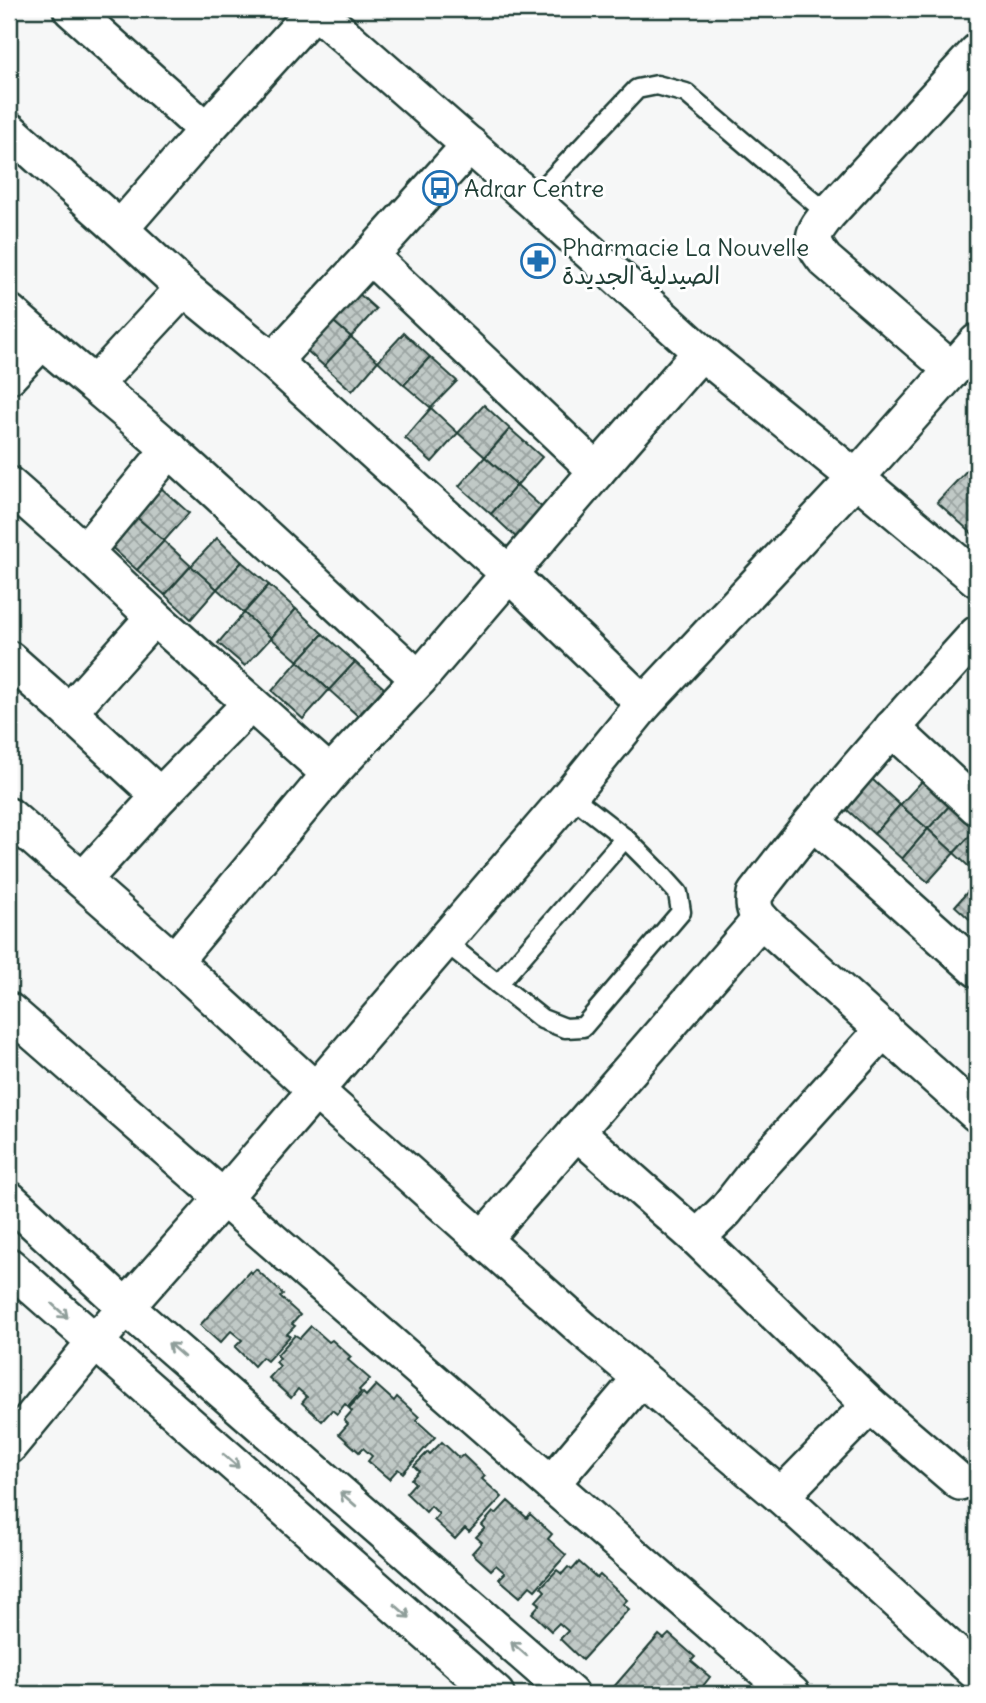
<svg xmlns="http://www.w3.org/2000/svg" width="986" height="1703" font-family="Delius,'Playpen Sans Arabic',sans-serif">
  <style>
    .building { fill: url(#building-cross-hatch); stroke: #1f3d34; stroke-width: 2 }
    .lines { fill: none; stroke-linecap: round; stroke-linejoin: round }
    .service-casing { stroke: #1f3d34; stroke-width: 23 }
    .minor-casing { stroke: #1f3d34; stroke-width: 40 }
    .service { stroke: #fff; stroke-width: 18 }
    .minor { stroke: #fff; stroke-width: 35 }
    .oneway { stroke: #8f9e9a }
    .labels { text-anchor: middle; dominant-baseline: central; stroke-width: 6; stroke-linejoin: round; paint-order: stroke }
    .poi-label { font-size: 24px; fill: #1f3d34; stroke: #fff; text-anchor: start }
  </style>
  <defs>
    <pattern id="building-cross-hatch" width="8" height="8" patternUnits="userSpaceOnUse" patternTransform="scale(1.75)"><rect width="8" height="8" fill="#c0c9c6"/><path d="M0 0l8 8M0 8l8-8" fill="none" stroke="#9ba4a2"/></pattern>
  </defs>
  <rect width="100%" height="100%" fill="#f6f7f7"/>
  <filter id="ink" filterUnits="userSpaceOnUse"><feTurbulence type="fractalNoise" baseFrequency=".0143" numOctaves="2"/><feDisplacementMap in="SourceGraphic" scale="14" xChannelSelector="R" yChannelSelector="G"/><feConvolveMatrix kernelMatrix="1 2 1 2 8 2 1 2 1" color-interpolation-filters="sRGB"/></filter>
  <g filter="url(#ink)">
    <g class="building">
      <path d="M347,283L376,309L351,337L321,311Z"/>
      <path d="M321,311L351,337L324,366L295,340Z"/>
      <path d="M404,333L430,357L404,385L378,361Z"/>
      <path d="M351,337L378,361L352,391L324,366Z"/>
      <path d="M430,357L457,381L431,408L404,385Z"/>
      <path d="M484,405L510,429L485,457L458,433Z"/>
      <path d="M431,408L458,433L432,462L405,438Z"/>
      <path d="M510,429L542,457L517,485L485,457Z"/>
      <path d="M485,457L517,485L491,514L459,486Z"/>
      <path d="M971,466L977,472V538L937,502Z"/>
      <path d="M517,485L546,511L519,540L491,514Z"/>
      <path d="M160,487L189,513L164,541L134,515Z"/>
      <path d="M134,515L164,541L137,570L108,544Z"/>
      <path d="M217,538L242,562L217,589L191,566Z"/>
      <path d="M164,541L191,566L165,595L137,570Z"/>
      <path d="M242,562L269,585L244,613L217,589Z"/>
      <path d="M191,566L217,589L191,619L165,595Z"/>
      <path d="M269,585L296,609L271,638L244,613Z"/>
      <path d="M296,609L323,634L298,661L271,638Z"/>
      <path d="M244,613L271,638L245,666L218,643Z"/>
      <path d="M323,634L355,662L329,690L298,661Z"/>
      <path d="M298,661L329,690L303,719L272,691Z"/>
      <path d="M355,662L384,688L358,716L329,690Z"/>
      <path d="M926,777L953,802L928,829L900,805Z"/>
      <path d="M872,779L900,805L874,834L845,808Z"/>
      <path d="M953,802L977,823V828L954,853L928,829Z"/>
      <path d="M900,805L928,829L902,859L874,834Z"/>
      <path d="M977,828V874L954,853Z"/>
      <path d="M928,829L954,853L928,882L902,859Z"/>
      <path d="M977,881V926L955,906Z"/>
      <path d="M256,1269L283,1294L280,1297L300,1315L292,1324L295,1326L287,1334L290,1336L267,1361L262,1357L254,1366L235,1347L242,1340L231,1331L220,1343L200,1325L250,1271L252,1273Z"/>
      <path d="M311,1326L329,1342L332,1340L351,1357L348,1360L370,1379L359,1390L361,1392L348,1407L345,1404L337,1414L332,1410L322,1421L302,1403L307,1397L298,1389L291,1398L269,1378L280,1366L276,1362L280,1358L277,1355L295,1335L300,1338Z"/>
      <path d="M376,1385L394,1401L397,1397L419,1417L416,1420L435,1437L403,1473L398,1469L389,1479L368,1461L372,1456L363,1448L359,1452L339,1434L348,1424L344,1420L352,1411L349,1408L363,1393L366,1396Z"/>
      <path d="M442,1442L459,1458L463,1455L485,1476L482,1479L502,1497L469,1532L465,1528L455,1539L434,1520L439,1514L431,1506L426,1512L406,1493L415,1483L411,1479L419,1471L414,1466L428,1452L430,1454Z"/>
      <path d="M508,1501L527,1518L530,1514L552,1534L548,1539L566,1555L535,1590L530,1586L520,1597L499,1579L505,1573L496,1565L491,1570L472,1553L482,1542L476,1537L485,1528L482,1525L493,1512L496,1514Z"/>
      <path d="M579,1562L597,1578L600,1575L627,1600L623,1604L629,1609L582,1660L560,1639L568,1631L559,1623L551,1631L532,1613L540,1604L536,1601L545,1591L541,1587L557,1570L562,1574L568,1567L572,1570Z"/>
      <path d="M669,1634L695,1657L691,1661L710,1677L703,1686L707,1691L704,1694H618L612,1689L659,1635L664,1639Z"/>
    </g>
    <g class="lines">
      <g class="service-casing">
        <g id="service">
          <path d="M532,200L637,89L657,85L686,93L828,214"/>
          <path d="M444,941L542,1019L565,1028L583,1027L681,912L678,893L660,873L625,838L570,795"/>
          <path d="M498,984L625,838"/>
        </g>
      </g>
      <g class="minor-casing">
        <g id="minor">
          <path d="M71,9L206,130"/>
          <path d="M314,9L532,200L701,352L856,478L977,579"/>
          <path d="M9,130L120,229L184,288L273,361L508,573L644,704"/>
          <path d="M120,229L206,130L316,9"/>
          <path d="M370,256L597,471L701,352"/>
          <path d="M9,312C61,358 115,401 167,447C252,523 335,602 419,679"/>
          <path d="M273,361L370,256L470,145"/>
          <path d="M952,370L825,260C808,239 813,233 828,214L977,52"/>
          <path d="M9,376L42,341"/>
          <path d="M95,384L184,288"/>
          <path d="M9,485L85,552L154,617L330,774"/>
          <path d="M85,552L170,449"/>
          <path d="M977,634C901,718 824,803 755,894C753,904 754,909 759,918L977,1114"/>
          <path d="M9,659L69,712L160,796"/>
          <path d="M69,712L154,617"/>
          <path d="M892,728L977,807"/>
          <path d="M9,816L174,961L316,1091L583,1329L781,1496L977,1673"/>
          <path d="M813,822L977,969"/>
          <path d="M83,880L160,796L250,704"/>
          <path d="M174,961L330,774L419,679L597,471"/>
          <path d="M9,1011L792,1694"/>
          <path d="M884,1029L762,1164L726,1210L697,1238L870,1405L960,1482"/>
          <path d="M576,1131L697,1238"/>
          <path d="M9,1199L127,1308L570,1694"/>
          <path d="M483,1239L761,919"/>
          <path d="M9,1266L496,1694"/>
          <path d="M9,1446L95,1342L223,1198L570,795L644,704L856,478L977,342"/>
          <path d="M552,1483L641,1378"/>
          <path d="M781,1496L870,1405"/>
        </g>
      </g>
      <use href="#service" class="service"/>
      <use href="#minor" class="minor"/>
    </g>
    <defs><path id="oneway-shaft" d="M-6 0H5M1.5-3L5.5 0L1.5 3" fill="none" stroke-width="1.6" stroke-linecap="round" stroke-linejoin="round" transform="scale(1.75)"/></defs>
    <g class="oneway">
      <use href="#oneway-shaft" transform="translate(60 1311) rotate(42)"/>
      <use href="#oneway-shaft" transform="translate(176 1350) rotate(-139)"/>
      <use href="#oneway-shaft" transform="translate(231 1461) rotate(41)"/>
      <use href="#oneway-shaft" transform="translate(348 1499) rotate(-139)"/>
      <use href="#oneway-shaft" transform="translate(402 1611) rotate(41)"/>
      <use href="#oneway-shaft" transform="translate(519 1649) rotate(-139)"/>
    </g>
  </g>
  <defs>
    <g id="bus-ring" transform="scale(1.75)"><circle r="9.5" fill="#fff" stroke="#1f6fb2" stroke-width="1.5"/><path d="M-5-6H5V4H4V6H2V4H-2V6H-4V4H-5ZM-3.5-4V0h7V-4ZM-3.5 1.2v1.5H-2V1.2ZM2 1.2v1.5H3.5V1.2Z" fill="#1f6fb2"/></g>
    <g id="pharmacy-ring" transform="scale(1.75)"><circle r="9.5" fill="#fff" stroke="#1f6fb2" stroke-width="1.5"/><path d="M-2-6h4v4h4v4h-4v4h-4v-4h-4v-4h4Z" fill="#1f6fb2"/></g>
  </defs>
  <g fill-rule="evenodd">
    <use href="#bus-ring" x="440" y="188"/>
    <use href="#pharmacy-ring" x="538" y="261"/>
  </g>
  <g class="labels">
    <g class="poi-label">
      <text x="464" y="188">Adrar Centre</text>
      <text x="562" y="247">Pharmacie La Nouvelle<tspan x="562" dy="28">الصيدلية الجديدة</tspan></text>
    </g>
  </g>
  <rect width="986" height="1703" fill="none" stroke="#fff" stroke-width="35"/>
  <rect x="18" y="18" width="951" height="1668" fill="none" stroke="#1f3d34" stroke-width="2.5" filter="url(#ink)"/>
</svg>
